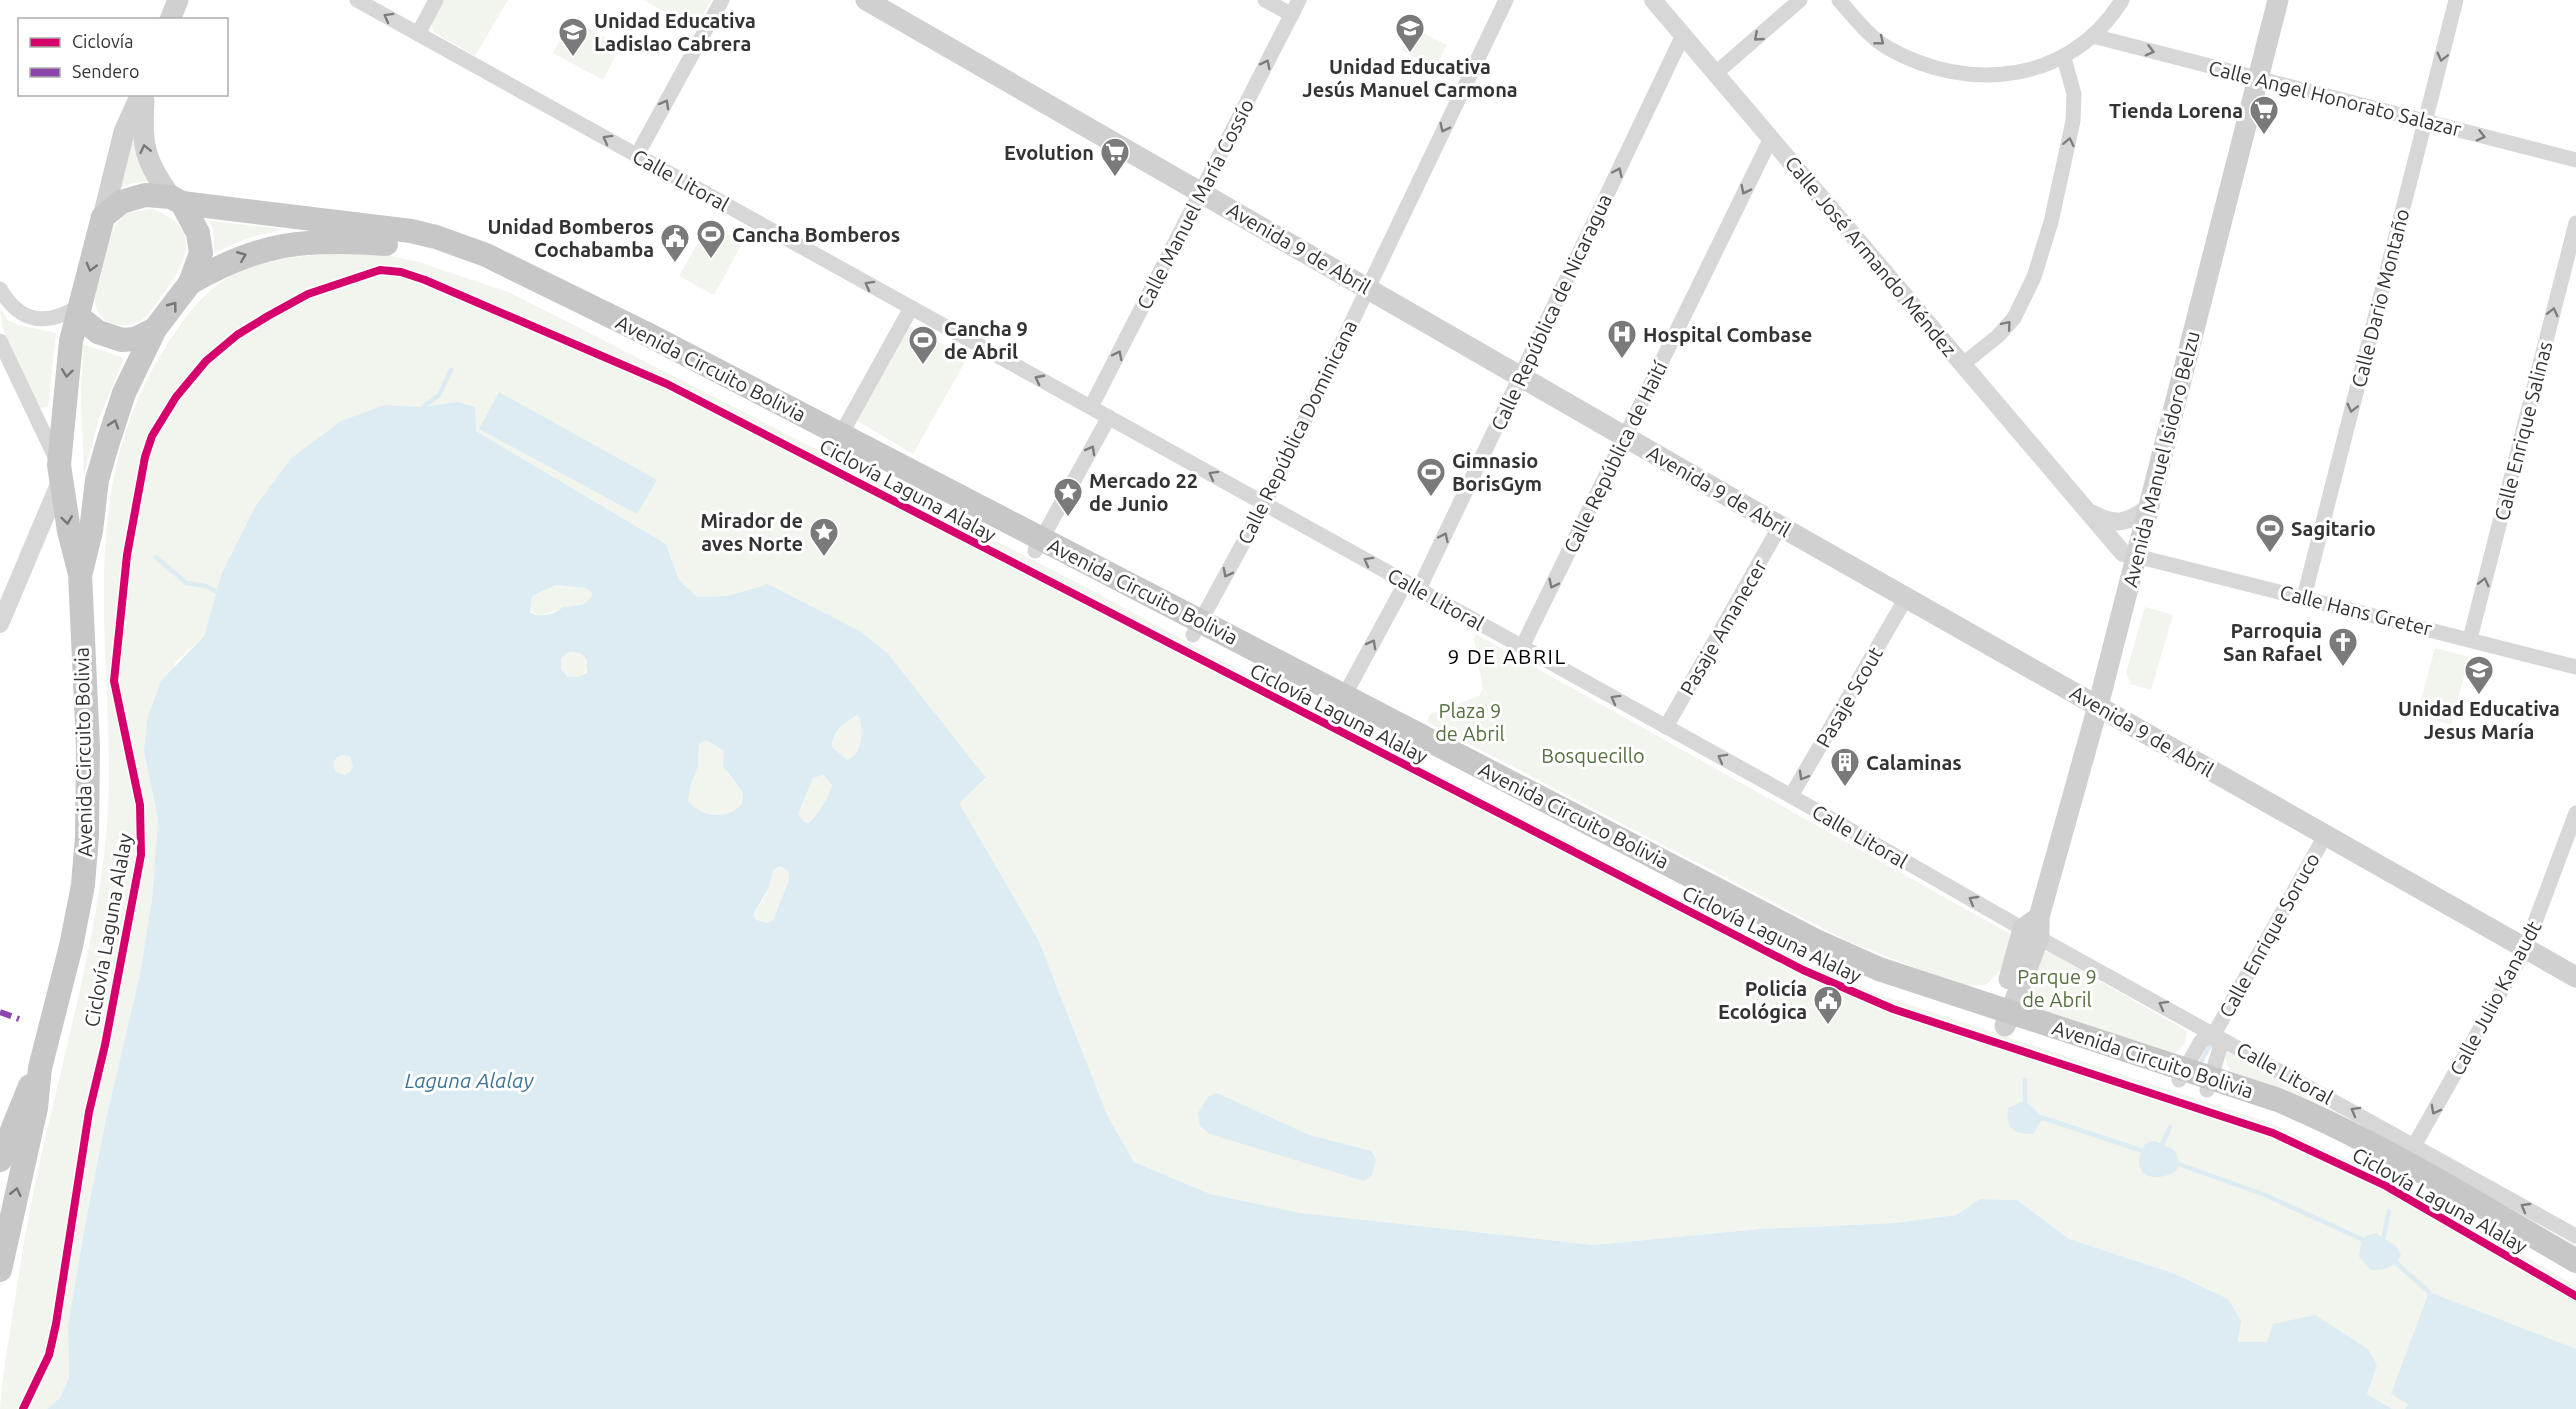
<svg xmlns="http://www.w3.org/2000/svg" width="2576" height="1409" font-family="Ubuntu,sans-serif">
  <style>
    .green { fill: #f1f5ed }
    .water { fill: #ddebf3; fill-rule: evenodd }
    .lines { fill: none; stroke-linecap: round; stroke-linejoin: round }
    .stream { stroke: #ddebf3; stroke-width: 4.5 }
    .minor { stroke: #d7d7d7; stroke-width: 15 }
    .tertiary { stroke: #d7d7d7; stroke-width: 18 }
    .secondary { stroke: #d0d0d0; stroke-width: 21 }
    .trunk { stroke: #c7c7c7; stroke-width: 24 }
    .quiet { stroke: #8e44ad; stroke-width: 6; stroke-dasharray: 12 6; stroke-linecap: butt }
    .cycleway-casing { stroke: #fff; stroke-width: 11 }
    .cycleway { stroke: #d6006c; stroke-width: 8 }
    .oneway { stroke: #7d7d7d }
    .oneway2 { stroke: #7a7a7a }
    .oneway3 { stroke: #767676 }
    .labels { text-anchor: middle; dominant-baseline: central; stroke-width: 6; stroke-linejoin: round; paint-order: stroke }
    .poi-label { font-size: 20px; font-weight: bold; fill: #333; stroke: #fff; text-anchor: start }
    .street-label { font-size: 20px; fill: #333; stroke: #fff }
    .park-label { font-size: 20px; fill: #56703f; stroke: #fff }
    .neighbourhood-label { font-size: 21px; letter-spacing: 1.5px; fill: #000; stroke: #fff }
    .water-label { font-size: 21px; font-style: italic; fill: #3f7597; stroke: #fff }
  </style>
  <rect width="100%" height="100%" fill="#fff"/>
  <g class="green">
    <path d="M444,0H508L475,56L434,32L431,23Z"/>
    <path d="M643,0H711L696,29Z"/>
    <path d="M571,19L621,46L603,80L553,53Z"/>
    <path d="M1413,28L1447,45L1435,68L1401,50Z"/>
    <path d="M134,133L145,178L150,181L129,184L120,188Z"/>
    <path d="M152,209C204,227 187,262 162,295C156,303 150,314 142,320C127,330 101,326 96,307C93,296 98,286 101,275C106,255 109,226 126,213Z"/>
    <path d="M208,220L210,221L284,229L246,239L214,253L213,229Z"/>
    <path d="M709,223L743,242L714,295L679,276Z"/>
    <path d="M339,253L386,255L419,262L511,293L1095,592L1305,706L1801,961L1880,995L2273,1124L2414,1192L2576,1286V1409H2384L2385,1405L2367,1394L2377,1366L2267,1342L2115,1409L2228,1299L2173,1273L2069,1239L2017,1200L1980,1199L1956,1215L1895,1223L1759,1229L1594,1245L1301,1213L1210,1194L1134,1162L1108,1117L1039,941L958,803L986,779L813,608L768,584L728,596L697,597L679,580L666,544L476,431L458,402L423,407L384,405L341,421L291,458L255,507L222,572L204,636L175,663L144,752L158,819L152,899L140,974L106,1119L85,1225L68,1326L69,1377L60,1398L47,1409H0L2,1384C12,1319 21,1254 34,1189C56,1083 87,979 102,871C129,690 59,517 165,348C186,315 208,284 245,269C275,257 308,256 339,253Z"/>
    <path d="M0,306L7,320L19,325L56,333L48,407L39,408C24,376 0,341 0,306Z"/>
    <path d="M908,325L967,358L913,454L856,420Z"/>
    <path d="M83,344L124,358L98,421L84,476L81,396Z"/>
    <path d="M556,585L586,588L594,594L590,600L576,608L568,606L541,616L530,611L532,596Z"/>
    <path d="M2145,607L2173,615L2151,690L2131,684L2126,673Z"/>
    <path d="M1476,634L2010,934L2006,964L1986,985L1963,986L1847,941L1427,722L1430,714L1479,696L1483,689L1474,639Z"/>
    <path d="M2435,648L2469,657L2451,725L2417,715Z"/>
    <circle cx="574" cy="664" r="14"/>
    <path d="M858,715C864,728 863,754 847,760L832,747C833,732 845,721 858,715Z"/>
    <path d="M706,740L724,751L728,774L743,793V804C728,820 703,818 688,801L691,784L698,767L699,743Z"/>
    <circle cx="343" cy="765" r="10"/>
    <path d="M823,775L832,785C827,800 820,812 809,823L804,822L798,814L813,778Z"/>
    <path d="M781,866L788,871L789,880L773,920L768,923L757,920L753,915L764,898L773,870Z"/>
    <path d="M2043,952H2049L2187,1031L2185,1044L2175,1053L2021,1005Z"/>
    <path d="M2227,1051L2305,1090L2576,1244V1253L2291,1094L2230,1071L2225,1058Z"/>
  </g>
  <g class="water">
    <path d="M499,392L657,480L637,514L479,429Z"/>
    <path d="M458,402L475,407L476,431L666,544L679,580L697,597L728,596L768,584L861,632L888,654L986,778L959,803L1039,941L1108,1117L1134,1162L1210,1194L1301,1213L1594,1245L1759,1229L1895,1223L1956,1215L1980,1199L2017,1200L2069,1239L2173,1273L2228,1299L2241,1321L2238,1342H2267L2273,1324L2315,1315L2368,1349L2377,1366L2367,1394L2392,1409H47L60,1398L69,1377L68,1326L85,1225L106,1119L140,974L152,899L158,819L144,752L147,720L161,681L204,636L222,572L255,507L291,458L341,421L384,405L423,407ZM556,585L586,588L593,594C585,608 576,605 563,607C554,614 540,619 530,612L532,596ZM570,651L582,654L587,660V673L578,677H568L561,669V658ZM858,715C864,728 863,755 847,760L832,747C832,732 845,721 858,715ZM706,740L724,751L723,766L743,793L742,804C728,820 703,818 688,801L691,784L698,767L699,744ZM343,755L350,757L353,766L350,772L344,775L335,771C332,763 335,756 343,755ZM823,775L832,785C827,800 820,812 809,823L804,822L798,814L813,778ZM781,866L788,871L789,880L773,920L768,923L757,920L753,915L769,887L773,870Z"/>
    <path d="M1217,1093L1309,1135L1371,1151L1376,1159L1372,1175L1364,1181L1210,1134L1200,1126L1198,1113L1208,1097Z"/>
    <path d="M2021,1102L2029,1104L2043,1118L2033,1134C2014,1135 2005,1127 2008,1108Z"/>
    <path d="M2155,1141L2174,1150L2179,1160L2177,1170C2151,1187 2127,1172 2146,1143Z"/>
    <path d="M2375,1233L2396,1246L2401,1255C2394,1268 2385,1270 2371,1270L2359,1257L2361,1244L2366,1236Z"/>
    <path d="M2429,1292L2576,1349V1409H2405L2408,1404L2391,1394Z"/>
  </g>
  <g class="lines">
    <g class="stream">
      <path d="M423,413V407L439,395L451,370"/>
      <path d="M156,557L186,583L206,586L222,595"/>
      <path d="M2199,1066L2209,1047"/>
      <path d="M2025,1108V1080"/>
      <path d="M2040,1117L2146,1152"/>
      <path d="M2160,1149L2170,1127"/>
      <path d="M2173,1162L2265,1195L2368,1242"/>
      <path d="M2383,1240L2389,1211"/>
      <path d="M2394,1261L2429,1292L2430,1296"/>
    </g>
    <g class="minor">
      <path d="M357,0L1791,796L2023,929L2576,1236"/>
      <path d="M1265,0L1292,15"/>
      <path d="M1839,0C1854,17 1869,37 1888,48C1969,94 2071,83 2122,0"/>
      <path d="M418,34L436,0"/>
      <path d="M2093,36L2576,160"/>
      <path d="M1716,73L1800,0"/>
      <path d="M637,155L722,0"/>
      <path d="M0,289C21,325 48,326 81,305"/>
      <path d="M0,341L58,463"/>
      <path d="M1963,364L1998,336L2014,318L2034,277L2051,222L2073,121L2074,94L2064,58"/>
      <path d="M1091,407L1299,0"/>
      <path d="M834,447L911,308"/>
      <path d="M1035,551L1109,417"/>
      <path d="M2136,556L2576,667"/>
      <path d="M1419,589L1683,35"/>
      <path d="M2304,597L2456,0"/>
      <path d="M1193,635L1265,503L1506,0"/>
      <path d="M2470,639L2576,223"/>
      <path d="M1522,647L1771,138"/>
      <path d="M1337,709L1406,582"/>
      <path d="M1666,727L1780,526"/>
      <path d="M1791,796L1906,598"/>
      <path d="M2179,1080L2201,1041L2214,1034L2325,836"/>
      <path d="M2207,1090L2220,1048L2214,1034"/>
      <path d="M2415,1144L2525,949L2576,813"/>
    </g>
    <g class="tertiary">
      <path d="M1653,0L2123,553L2136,556"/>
      <path d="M2093,514C2115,526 2128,523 2148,508"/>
      <path d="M0,624L62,477"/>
    </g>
    <g class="secondary">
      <path d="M866,0L1799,537L2576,977"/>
      <path d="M170,20L178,0"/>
      <path d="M144,101C141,145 145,162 171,197"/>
      <path d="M103,217L124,132L141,94"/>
      <path d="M2009,979L2023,929L2039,917"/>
      <path d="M2005,1026L2039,937V917L2098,706L2278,0"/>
    </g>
    <g class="trunk">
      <path d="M182,203L411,231L436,237L486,255L645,333L1816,941L1879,969L2278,1100C2382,1144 2478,1204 2576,1261"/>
      <path d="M190,283C260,242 306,238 386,244"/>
      <path d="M81,572L91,531L97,480L108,442L124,393L155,329"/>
      <path d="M0,1160L30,1086"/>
      <path d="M0,1270L36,1108L40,1068L71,946L83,885L87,836L88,747L80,574L69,531L59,465L71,341L103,217L121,202L145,195L171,197L182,203L198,233L201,253L190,283L155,329L135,339L122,340L98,332L78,316"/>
    </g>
    <path class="quiet" d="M0,1012L19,1019"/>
    <g class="cycleway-casing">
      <path id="cycleway" d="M23,1409L49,1355L56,1324L89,1112L105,1045L141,855L140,805L114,681L127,555L145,457L152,436L176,397L206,361L237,335L268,316L308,294L380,270L401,272L425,280L667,384L1803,970L1893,1009L2273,1133L2386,1186L2576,1296"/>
    </g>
    <use href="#cycleway" class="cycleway"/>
  </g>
  <defs><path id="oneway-chevron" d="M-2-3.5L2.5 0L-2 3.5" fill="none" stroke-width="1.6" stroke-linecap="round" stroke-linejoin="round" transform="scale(1.5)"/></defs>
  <g class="oneway">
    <use href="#oneway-chevron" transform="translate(388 17) rotate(-151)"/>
    <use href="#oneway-chevron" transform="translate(1758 37) rotate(139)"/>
    <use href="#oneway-chevron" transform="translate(1880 41) rotate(39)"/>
    <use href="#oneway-chevron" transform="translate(2150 51) rotate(15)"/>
    <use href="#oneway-chevron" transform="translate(2442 57) rotate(104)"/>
    <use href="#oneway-chevron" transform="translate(1266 64) rotate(-63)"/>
    <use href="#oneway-chevron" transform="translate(665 104) rotate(-61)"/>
    <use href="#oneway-chevron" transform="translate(1444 128) rotate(116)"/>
    <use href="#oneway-chevron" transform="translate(2481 136) rotate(14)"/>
    <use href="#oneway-chevron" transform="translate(607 139) rotate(-151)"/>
    <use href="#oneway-chevron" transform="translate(2069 142) rotate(-78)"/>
    <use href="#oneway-chevron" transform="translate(1618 172) rotate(-65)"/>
    <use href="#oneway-chevron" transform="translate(1745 190) rotate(116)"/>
    <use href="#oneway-chevron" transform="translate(869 285) rotate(-151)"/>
    <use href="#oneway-chevron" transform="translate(2553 312) rotate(-76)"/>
    <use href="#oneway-chevron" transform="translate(2007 325) rotate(-50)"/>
    <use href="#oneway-chevron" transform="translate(1118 355) rotate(-63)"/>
    <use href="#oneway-chevron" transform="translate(1039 379) rotate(-152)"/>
    <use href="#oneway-chevron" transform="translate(2352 408) rotate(104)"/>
    <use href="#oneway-chevron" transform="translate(1091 450) rotate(-61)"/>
    <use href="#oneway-chevron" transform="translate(1213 475) rotate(-151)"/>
    <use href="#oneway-chevron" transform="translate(1444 537) rotate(-65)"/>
    <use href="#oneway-chevron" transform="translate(1368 561) rotate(-151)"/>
    <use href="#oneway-chevron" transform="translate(1227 573) rotate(118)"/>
    <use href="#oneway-chevron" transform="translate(2484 582) rotate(-76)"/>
    <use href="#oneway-chevron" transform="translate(1553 584) rotate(116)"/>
    <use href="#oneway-chevron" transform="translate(1372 644) rotate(-61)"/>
    <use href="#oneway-chevron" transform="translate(1615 699) rotate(-151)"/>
    <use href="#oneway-chevron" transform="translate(1722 758) rotate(-151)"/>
    <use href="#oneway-chevron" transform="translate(1803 776) rotate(120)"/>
    <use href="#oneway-chevron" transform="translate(1973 900) rotate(-150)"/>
    <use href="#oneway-chevron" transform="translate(2163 1005) rotate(-151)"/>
    <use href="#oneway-chevron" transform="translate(2435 1110) rotate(119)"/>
    <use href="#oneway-chevron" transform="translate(2355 1111) rotate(-151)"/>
    <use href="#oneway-chevron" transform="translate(2525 1207) rotate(-150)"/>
  </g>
  <use class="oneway2" href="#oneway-chevron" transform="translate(145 149) rotate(-103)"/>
  <g class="oneway3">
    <use href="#oneway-chevron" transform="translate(242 256) rotate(-22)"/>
    <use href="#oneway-chevron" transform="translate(91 267) rotate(105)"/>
    <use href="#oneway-chevron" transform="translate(173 306) rotate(-53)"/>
    <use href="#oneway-chevron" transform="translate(67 373) rotate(97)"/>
    <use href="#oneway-chevron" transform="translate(114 424) rotate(-72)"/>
    <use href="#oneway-chevron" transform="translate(67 520) rotate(82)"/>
    <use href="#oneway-chevron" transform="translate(16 1192) rotate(-77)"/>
  </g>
  <defs>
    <g id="school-pin" transform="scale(1.5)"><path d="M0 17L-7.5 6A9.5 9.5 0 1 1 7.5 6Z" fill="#7a7a7a" stroke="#fff"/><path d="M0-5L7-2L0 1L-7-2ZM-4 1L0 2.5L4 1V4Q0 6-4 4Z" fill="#fff"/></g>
    <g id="supermarket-pin" transform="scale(1.5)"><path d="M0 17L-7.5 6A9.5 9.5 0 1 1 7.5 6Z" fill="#7a7a7a" stroke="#fff"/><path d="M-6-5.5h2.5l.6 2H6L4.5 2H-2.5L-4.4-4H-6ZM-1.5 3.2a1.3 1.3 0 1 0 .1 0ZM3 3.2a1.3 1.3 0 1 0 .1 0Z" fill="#fff"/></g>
    <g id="stadium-pin" transform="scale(1.5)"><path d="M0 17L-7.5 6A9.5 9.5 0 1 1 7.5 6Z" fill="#7a7a7a" stroke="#fff"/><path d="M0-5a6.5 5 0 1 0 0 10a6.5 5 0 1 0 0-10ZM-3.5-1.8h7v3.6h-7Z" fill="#fff"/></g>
    <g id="civic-pin" transform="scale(1.5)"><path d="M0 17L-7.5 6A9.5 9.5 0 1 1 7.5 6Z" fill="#7a7a7a" stroke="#fff"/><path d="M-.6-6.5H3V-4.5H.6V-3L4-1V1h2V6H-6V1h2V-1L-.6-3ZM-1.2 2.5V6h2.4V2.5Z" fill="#fff"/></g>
    <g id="hospital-pin" transform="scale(1.5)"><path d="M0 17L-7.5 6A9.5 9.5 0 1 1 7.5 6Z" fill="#7a7a7a" stroke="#fff"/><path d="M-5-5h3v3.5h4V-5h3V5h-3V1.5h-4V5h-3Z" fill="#fff"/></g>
    <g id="sight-pin" transform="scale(1.5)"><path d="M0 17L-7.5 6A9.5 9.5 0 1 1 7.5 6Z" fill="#7a7a7a" stroke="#fff"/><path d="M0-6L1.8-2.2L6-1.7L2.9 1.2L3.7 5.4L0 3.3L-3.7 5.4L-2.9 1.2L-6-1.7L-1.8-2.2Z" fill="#fff"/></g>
    <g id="church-pin" transform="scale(1.5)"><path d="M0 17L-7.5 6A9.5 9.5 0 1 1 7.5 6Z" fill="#7a7a7a" stroke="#fff"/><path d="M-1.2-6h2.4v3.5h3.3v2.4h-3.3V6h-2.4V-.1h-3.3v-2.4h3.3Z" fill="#fff"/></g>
    <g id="building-pin" transform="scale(1.5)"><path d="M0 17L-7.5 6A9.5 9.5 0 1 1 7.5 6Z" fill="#7a7a7a" stroke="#fff"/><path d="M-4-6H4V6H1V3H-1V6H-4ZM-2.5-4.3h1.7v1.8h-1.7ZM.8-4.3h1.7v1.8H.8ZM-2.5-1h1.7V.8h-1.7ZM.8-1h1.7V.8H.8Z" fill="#fff"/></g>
  </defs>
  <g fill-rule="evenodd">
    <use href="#school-pin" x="1410" y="28"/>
    <use href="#school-pin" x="573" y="32"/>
    <use href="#supermarket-pin" x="2264" y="110"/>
    <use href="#supermarket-pin" x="1115" y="152"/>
    <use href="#stadium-pin" x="711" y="234"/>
    <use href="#civic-pin" x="675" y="238"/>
    <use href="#hospital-pin" x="1622" y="334"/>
    <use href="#stadium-pin" x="923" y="340"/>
    <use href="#stadium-pin" x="1431" y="472"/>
    <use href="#sight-pin" x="1068" y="492"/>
    <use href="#stadium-pin" x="2270" y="528"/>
    <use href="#sight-pin" x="824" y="532"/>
    <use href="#church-pin" x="2343" y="642"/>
    <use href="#school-pin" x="2479" y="670"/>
    <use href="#building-pin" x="1845" y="762"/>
    <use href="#civic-pin" x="1828" y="1000"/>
  </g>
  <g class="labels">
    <g class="poi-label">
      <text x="594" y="20">Unidad Educativa<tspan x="594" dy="23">Ladislao Cabrera</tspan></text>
      <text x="1410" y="66" text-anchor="middle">Unidad Educativa<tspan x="1410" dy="23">Jesús Manuel Carmona</tspan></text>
      <text x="2243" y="110" text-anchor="end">Tienda Lorena</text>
      <text x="1094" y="152" text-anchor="end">Evolution</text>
      <text x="654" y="226" text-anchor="end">Unidad Bomberos<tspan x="654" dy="23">Cochabamba</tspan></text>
      <text x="732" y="234">Cancha Bomberos</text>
      <text x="944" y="328">Cancha 9<tspan x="944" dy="23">de Abril</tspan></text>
      <text x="1643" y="334">Hospital Combase</text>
      <text x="1452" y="460">Gimnasio<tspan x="1452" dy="23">BorisGym</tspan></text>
      <text x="1089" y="480">Mercado 22<tspan x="1089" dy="23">de Junio</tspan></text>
      <text x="803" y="520" text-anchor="end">Mirador de<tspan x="803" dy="23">aves Norte</tspan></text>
      <text x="2291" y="528">Sagitario</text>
      <text x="2322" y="630" text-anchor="end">Parroquia<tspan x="2322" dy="23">San Rafael</tspan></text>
      <text x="2479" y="708" text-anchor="middle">Unidad Educativa<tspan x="2479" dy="23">Jesus María</tspan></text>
      <text x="1866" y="762">Calaminas</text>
      <text x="1807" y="988" text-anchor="end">Policía<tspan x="1807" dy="23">Ecológica</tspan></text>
    </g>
    <g class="street-label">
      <text transform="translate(2335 98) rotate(14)">Calle Angel Honorato Salazar</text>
      <text transform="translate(681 180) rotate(29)">Calle Litoral</text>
      <text transform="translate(1195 204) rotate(-63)">Calle Manuel María Cossío</text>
      <text transform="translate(1299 248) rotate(30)">Avenida 9 de Abril</text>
      <text transform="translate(1871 256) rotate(50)">Calle José Armando Méndez</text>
      <text transform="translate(2380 298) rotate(-76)">Calle Dario Montaño</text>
      <text transform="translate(1551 312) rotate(-65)">Calle República de Nicaragua</text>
      <text transform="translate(711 368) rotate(27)">Avenida Circuito Bolivia</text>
      <text transform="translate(2523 431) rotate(-76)">Calle Enrique Salinas</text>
      <text transform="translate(1297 432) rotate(-64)">Calle República Dominicana</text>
      <text transform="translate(1615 457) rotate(-64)">Calle República de Haití</text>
      <text transform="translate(2161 459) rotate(-76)">Avenida Manuel Isidoro Belzu</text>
      <text transform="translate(908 490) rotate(28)">Ciclovía Laguna Alalay</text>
      <text transform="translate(1719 491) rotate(30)">Avenida 9 de Abril</text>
      <text transform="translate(1143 591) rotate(27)">Avenida Circuito Bolivia</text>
      <text transform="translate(1436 599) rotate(29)">Calle Litoral</text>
      <text transform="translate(2356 610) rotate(14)">Calle Hans Greter</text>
      <text transform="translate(1723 627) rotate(-60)">Pasaje Amanecer</text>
      <text transform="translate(1849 697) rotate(-60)">Pasaje Scout</text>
      <text transform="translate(1339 713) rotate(27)">Ciclovía Laguna Alalay</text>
      <text transform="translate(2142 731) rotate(30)">Avenida 9 de Abril</text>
      <text transform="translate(83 752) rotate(-91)">Avenida Circuito Bolivia</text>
      <text transform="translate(1574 815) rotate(27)">Avenida Circuito Bolivia</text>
      <text transform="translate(1860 836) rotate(30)">Calle Litoral</text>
      <text transform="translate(108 930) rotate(-80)">Ciclovía Laguna Alalay</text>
      <text transform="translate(1772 934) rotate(26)">Ciclovía Laguna Alalay</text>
      <text transform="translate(2269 935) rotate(-61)">Calle Enrique Soruco</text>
      <text transform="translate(2495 998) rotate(-62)">Calle Julio Kanaudt</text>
      <text transform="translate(2153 1059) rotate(18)">Avenida Circuito Bolivia</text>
      <text transform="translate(2285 1073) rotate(29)">Calle Litoral</text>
      <text transform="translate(2440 1200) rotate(29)">Ciclovía Laguna Alalay</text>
    </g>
    <g class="park-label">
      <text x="1470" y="710">Plaza 9<tspan x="1470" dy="23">de Abril</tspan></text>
      <text x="1593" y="755">Bosquecillo</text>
      <text x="2057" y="976">Parque 9<tspan x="2057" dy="23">de Abril</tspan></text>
    </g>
    <g class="neighbourhood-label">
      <text x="1507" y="656">9 DE ABRIL</text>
    </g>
    <g class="water-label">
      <text x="469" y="1080">Laguna Alalay</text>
    </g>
  </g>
  <rect x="18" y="18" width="210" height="78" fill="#ffffff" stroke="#adadad" stroke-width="1.5"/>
  <rect x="30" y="38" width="30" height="9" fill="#d6006c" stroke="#adadad" stroke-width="1.5"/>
  <text x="72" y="48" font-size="18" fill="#333333">Ciclovía</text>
  <rect x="30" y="68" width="30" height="9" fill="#8e44ad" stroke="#adadad" stroke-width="1.5"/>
  <text x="72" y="78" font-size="18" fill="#333333">Sendero</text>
</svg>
